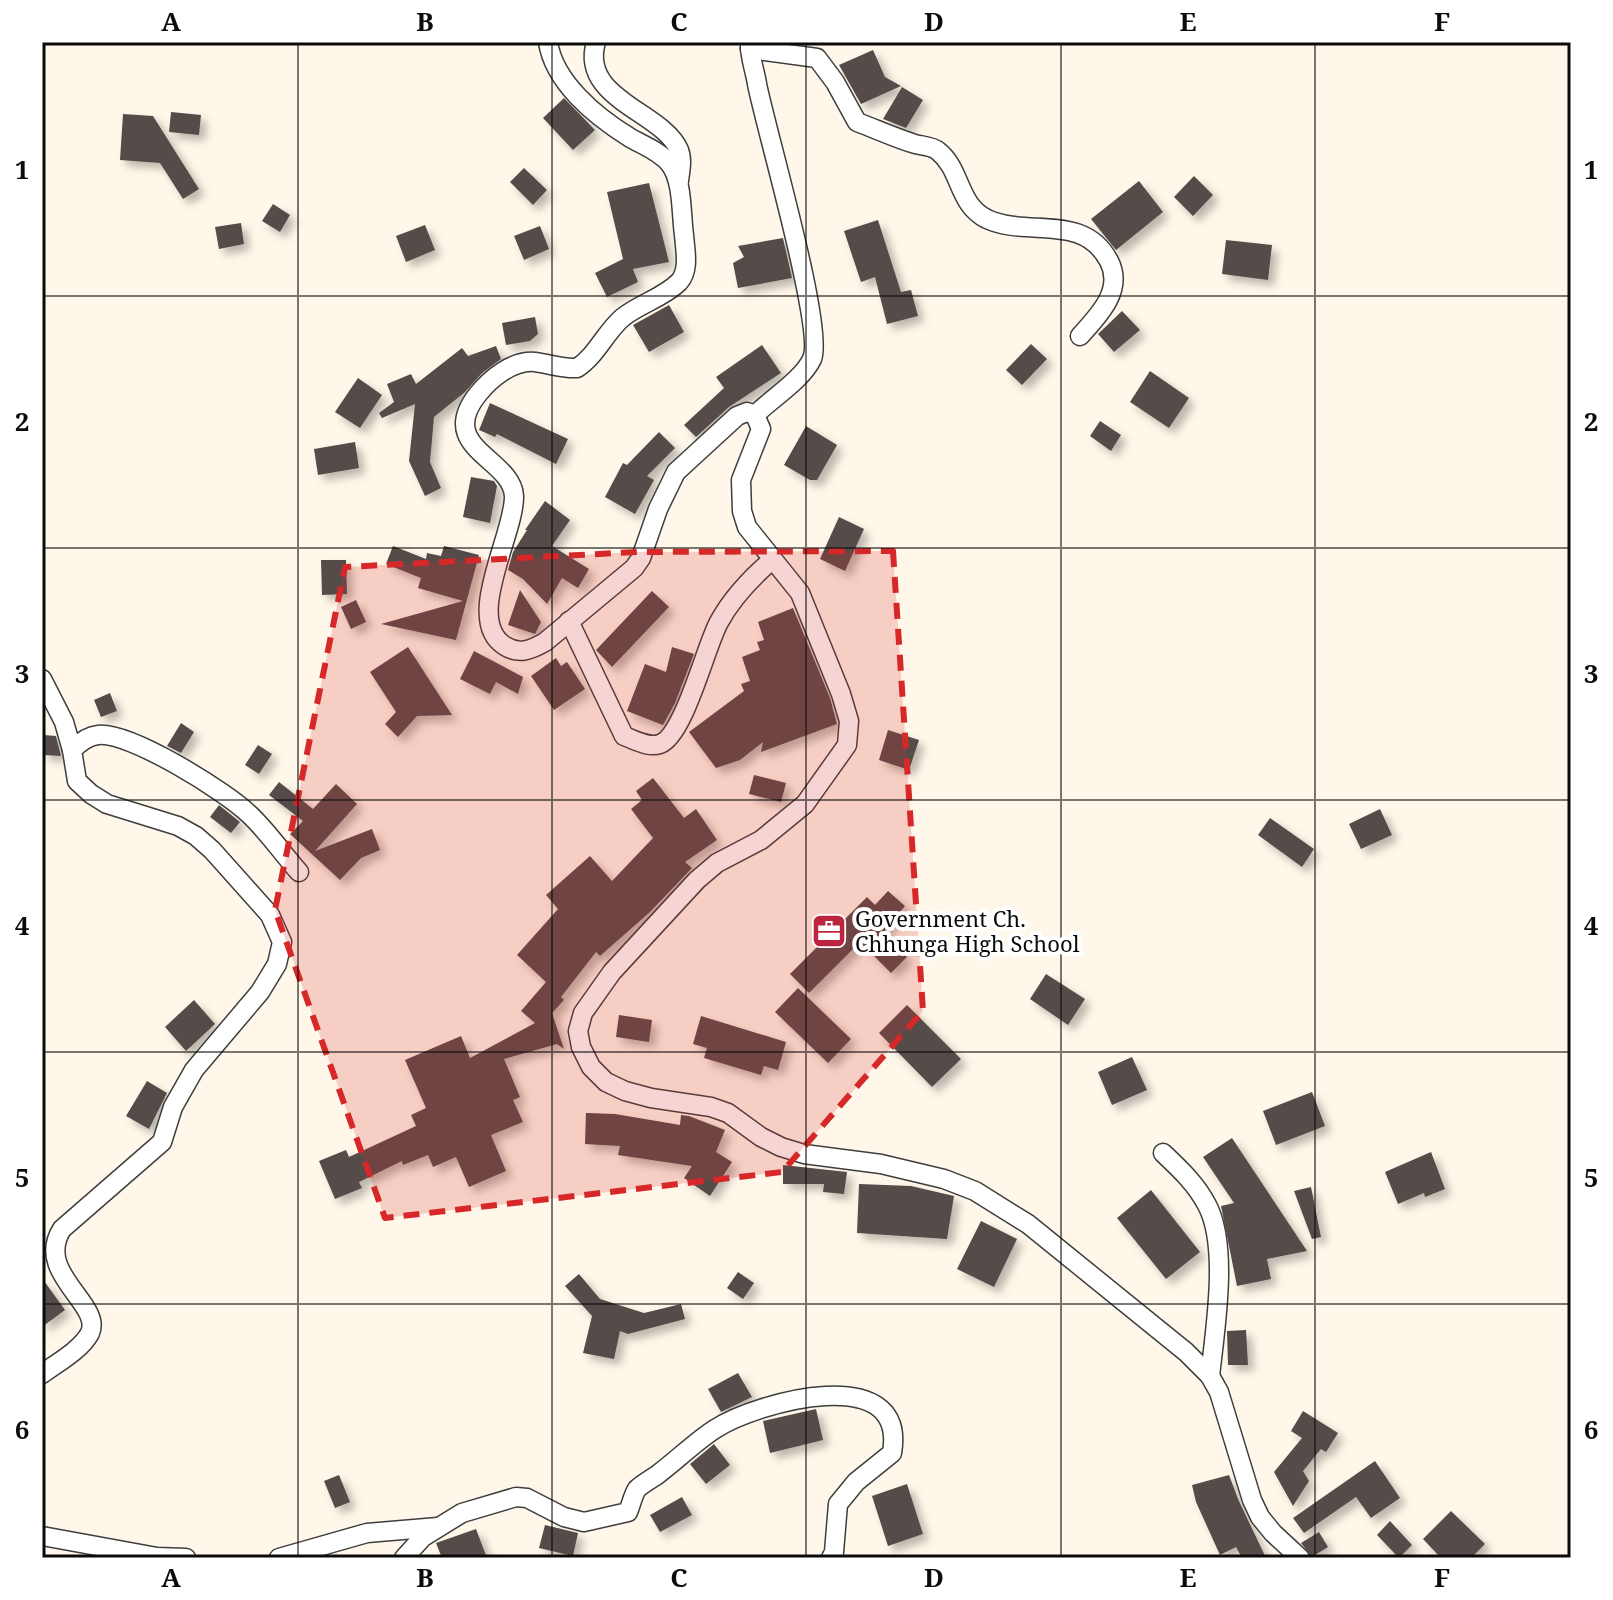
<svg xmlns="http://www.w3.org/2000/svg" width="1613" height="1600" font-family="'Noto Serif',serif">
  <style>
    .building { fill: #544b48; filter: url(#shadow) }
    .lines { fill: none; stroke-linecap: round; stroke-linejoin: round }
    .minor-casing { stroke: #3e3e3e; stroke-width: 21 }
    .minor { stroke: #fff; stroke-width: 18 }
    .marked { fill: #d62828; fill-opacity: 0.2; stroke: #d62828; stroke-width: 6; stroke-dasharray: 16 10; stroke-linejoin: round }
    .grid { fill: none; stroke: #0b0b0b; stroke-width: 2; stroke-opacity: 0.55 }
    .labels { text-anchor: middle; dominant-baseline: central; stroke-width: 8; stroke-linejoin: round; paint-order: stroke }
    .poi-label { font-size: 22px; fill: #0b0b0b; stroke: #fff; text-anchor: start }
    .neatline { fill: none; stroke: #0b0b0b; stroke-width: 3 }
    .grid-label { font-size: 26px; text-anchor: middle; font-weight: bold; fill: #0b0b0b }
  </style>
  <defs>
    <filter id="shadow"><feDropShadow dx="6" dy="6" stdDeviation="4" flood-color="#0004"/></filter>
  </defs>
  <rect width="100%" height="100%" fill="#fff8ea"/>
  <g class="building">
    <path d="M873,50L885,77L901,86L861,104L839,65Z"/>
    <path d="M902,87L923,100L906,128L883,119Z"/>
    <path d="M564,98L595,130L573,150L543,118Z"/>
    <path d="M171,112L201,115L199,135L169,132Z"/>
    <path d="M123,114L153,116L199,189L183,199L160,163L120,160Z"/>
    <path d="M524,168L547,190L533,205L510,182Z"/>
    <path d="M1194,176L1213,195L1193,216L1174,197Z"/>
    <path d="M1139,181L1163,212L1116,250L1091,219Z"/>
    <path d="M649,183L669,262L633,269L638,282L607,297L595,273L623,259L607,192Z"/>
    <path d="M273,204L290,215L280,232L262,221Z"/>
    <path d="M878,220L901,292L911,290L918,316L887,324L875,277L861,282L844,231Z"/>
    <path d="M241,223L244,244L219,249L215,227Z"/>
    <path d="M425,225L435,250L406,262L396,236Z"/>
    <path d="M540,226L549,249L524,260L514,236Z"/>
    <path d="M783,238L792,278L738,288L733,263L744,257L738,246Z"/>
    <path d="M1226,240L1272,245L1268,280L1222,274Z"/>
    <path d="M669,305L684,332L649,352L633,325Z"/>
    <path d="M1122,311L1140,330L1114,352L1098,334Z"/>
    <path d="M535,317L538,334L530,341L506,345L502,323Z"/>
    <path d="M1031,344L1047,359L1022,385L1006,370Z"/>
    <path d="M762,345L781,373L729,407L696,437L684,425L724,388L716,377Z"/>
    <path d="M496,346L501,359L482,373L465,392L434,417L430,462L441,488L425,496L409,461L415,404L382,418L379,413L394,402L387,384L411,374L416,384L462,348L468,356Z"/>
    <path d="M1150,371L1189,398L1169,428L1130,402Z"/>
    <path d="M358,378L382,395L360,428L335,412Z"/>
    <path d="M490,403L568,439L556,464L497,434L495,437L479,430Z"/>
    <path d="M1100,421L1121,435L1111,451L1090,436Z"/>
    <path d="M806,426L837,445L817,480H810L784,465Z"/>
    <path d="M659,432L675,448L647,476L654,480L635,514L605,497L623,463L627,465Z"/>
    <path d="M355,442L359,468L318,475L314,449Z"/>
    <path d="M471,477L494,481L497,486L490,523L463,517Z"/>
    <path d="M545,501L570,520L552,546L589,569L578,588L562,578L547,604L523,579L508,570L513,552L527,530H525Z"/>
    <path d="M839,517L864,529L845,571L820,559Z"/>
    <path d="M393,546L426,559L427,553L441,556L444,546L479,555L456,640L381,624L463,601L418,588L421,578L386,564Z"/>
    <path d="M321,560H346L347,594L322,595Z"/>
    <path d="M520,590L541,622L535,634L508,625Z"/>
    <path d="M652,591L669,607L612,667L596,650Z"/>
    <path d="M356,600L366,622L351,629L341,607Z"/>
    <path d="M793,608L830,698L837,724L761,752L763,742L740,760L716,768L689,732L744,691L741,684L750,681L742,657L760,650L757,642L764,640L758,622Z"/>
    <path d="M408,647L452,715L417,716L398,737L385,724L396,712L370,672Z"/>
    <path d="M672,647L694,654L675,703L663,725L627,711L645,664L666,672Z"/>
    <path d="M474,651L523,677L518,694L496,682L490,694L460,679Z"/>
    <path d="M556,658L561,666L567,662L585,689L554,710L531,676Z"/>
    <path d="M110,693L117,711L101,717L94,700Z"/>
    <path d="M181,723L194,732L181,753L167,746Z"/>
    <path d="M888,730L919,740L909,770L879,760Z"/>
    <path d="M44,735L56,736L61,756L43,755Z"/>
    <path d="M258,745L272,754L259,774L245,765Z"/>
    <path d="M754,775L786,783L781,802L749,794Z"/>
    <path d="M653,778L684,818L696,809L717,840L685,862L692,868L650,912L600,956L596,952L561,997L564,1000L552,1013L564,1049L557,1044L504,1059L520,1097L513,1100L523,1122L491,1135L506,1171L469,1187L456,1157L433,1167L428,1155L403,1165L402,1161L359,1182L362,1188L335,1199L319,1161L346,1150L349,1157L416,1126L411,1115L426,1108L405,1060L461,1036L470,1058L535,1023L521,1011L546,982L517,955L558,909L546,895L590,856L612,881L653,838L631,809L642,800L636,791Z"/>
    <path d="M279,782L313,809L336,784L357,804L315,851L372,829L380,850L361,858L340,880L290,834L303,821L269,795Z"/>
    <path d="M219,805L240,822L231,833L210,817Z"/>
    <path d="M1380,809L1392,835L1361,849L1349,824Z"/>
    <path d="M1270,818L1314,849L1302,867L1258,835Z"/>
    <path d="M888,891L905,906L883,933L907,957L891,973L860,942L809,993L790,974L867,897L875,905Z"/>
    <path d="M1046,974L1085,999L1068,1025L1030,999Z"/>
    <path d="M798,988L851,1039L828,1063L775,1012Z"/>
    <path d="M194,1000L215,1024L186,1051L165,1027Z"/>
    <path d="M907,1005L961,1059L932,1087L879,1033Z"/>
    <path d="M619,1015L652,1020L649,1042L616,1037Z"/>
    <path d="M701,1016L786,1042L778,1070L764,1066L761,1075L704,1058L707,1048L693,1044Z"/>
    <path d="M1132,1057L1147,1090L1112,1105L1098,1072Z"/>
    <path d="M147,1081L167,1093L149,1129L126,1116Z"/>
    <path d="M1312,1092L1325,1126L1276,1145L1263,1111Z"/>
    <path d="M586,1113L615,1114L680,1125L681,1115L689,1116L725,1130L716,1152L732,1162L710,1196L684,1178L692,1166L618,1155L620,1146L585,1144Z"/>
    <path d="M1232,1138L1307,1251L1267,1259L1271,1279L1237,1286L1221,1206L1234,1203L1203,1157Z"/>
    <path d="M1431,1152L1445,1189L1425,1197L1424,1193L1398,1204L1385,1172Z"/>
    <path d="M783,1165L847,1172L844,1194L823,1192L824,1184H783Z"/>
    <path d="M859,1184L911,1186L954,1196L947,1239L857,1233Z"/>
    <path d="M1311,1187L1321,1237L1312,1239L1294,1191Z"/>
    <path d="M1151,1190L1200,1252L1166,1279L1117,1218Z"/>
    <path d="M981,1221L1017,1239L994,1287L957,1269Z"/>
    <path d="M738,1272L754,1283L743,1299L727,1288Z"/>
    <path d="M579,1274L600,1299L644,1313L681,1304L685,1319L628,1334L620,1331L614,1359L583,1353L592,1316L565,1286Z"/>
    <path d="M42,1278L65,1310L42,1327Z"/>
    <path d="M1246,1330L1248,1365H1228L1227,1331Z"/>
    <path d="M738,1373L752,1397L721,1412L708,1389Z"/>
    <path d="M816,1409L823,1440L770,1453L763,1421Z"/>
    <path d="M1303,1411L1338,1433L1326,1452L1321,1449L1303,1471L1309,1481L1293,1506L1274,1472L1302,1438L1291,1431Z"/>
    <path d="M714,1444L730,1465L706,1484L690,1464Z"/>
    <path d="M1375,1461L1400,1498L1371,1518L1356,1497L1304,1533L1293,1518Z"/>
    <path d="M339,1475L350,1502L335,1508L324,1481Z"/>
    <path d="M1229,1475L1238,1499L1266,1558H1242L1236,1547L1220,1555L1196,1502L1192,1485Z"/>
    <path d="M907,1484L923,1534L888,1546L872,1496Z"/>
    <path d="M682,1497L692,1515L660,1532L650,1515Z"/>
    <path d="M1451,1511L1485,1544L1471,1558H1441L1423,1539Z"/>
    <path d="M1390,1521L1412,1545L1399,1558L1377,1535Z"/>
    <path d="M545,1525L578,1533L573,1556L539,1548Z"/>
    <path d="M476,1529L487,1558H442L436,1543Z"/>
    <path d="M1319,1532L1328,1547L1312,1557L1301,1543Z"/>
  </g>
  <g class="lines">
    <g class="minor-casing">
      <g id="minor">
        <path d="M548,42C554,82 595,116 629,137C642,145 660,151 670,164C683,181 681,214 684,235C685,250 690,270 679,282C663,298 639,304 622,318C605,333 596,356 577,368C563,369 550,364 535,362C513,360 491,378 478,394C435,448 512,458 514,496C515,534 463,620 505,646C519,655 531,650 545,642L634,568L641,558L658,509L676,472L737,416L747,412L755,415L761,429L741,480L742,511L747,527L800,593L841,694L849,721L847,745L805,804L761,840L717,863L697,880L612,972L583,1013L578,1031L581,1047L591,1067L606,1082L625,1091L651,1098L711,1107L728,1113L761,1137L781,1147L804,1154L881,1164L944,1179L975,1191L1028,1224L1186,1352L1210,1376L1219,1392L1252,1500L1260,1517L1273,1533L1300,1558"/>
        <path d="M596,42C579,99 663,112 679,150C683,160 680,171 679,181"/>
        <path d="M750,42C749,56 755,70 757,84C766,130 825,330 812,359C802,380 771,399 755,415"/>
        <path d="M750,49L817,58L835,82L857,122C876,129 895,138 915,144C922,146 932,146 938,151C962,170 957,204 987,219C1028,238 1083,212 1109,261C1124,290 1099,315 1080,336"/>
        <path d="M569,621L624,736C635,740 648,748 660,744C684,736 706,645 719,622C732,598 751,578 772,560"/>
        <path d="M42,679L64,722L72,750"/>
        <path d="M1163,1153C1180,1169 1196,1184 1207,1205C1229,1246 1215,1330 1210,1376"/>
        <path d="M42,1374C57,1363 81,1350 90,1333C103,1304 34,1273 62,1229L162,1142L173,1107L194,1070L260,992L277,964L282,942L270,915L212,850L196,836L178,826L107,804L91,794L77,781L72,750C79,743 88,736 98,735C129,731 227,792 250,815C268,832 283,854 299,872"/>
        <path d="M42,1536L157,1557L186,1558"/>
        <path d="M279,1558L367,1533L438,1527"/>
        <path d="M404,1558L423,1537L462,1513L516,1497L527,1498L564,1517L584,1522L628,1512C631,1505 633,1495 637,1489C642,1484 651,1479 657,1475C677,1460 695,1442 715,1429C757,1402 908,1360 892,1453L856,1482L838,1504L834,1552L831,1558"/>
      </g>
    </g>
    <use href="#minor" class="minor"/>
  </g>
  <path class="marked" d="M893,551L923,1011L782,1172L385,1218L275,910L345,567L637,552Z"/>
  <path class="grid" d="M298,42V1558M552,42V1558M806,42V1558M1061,42V1558M1315,42V1558M42,296H1571M42,548H1571M42,800H1571M42,1052H1571M42,1304H1571"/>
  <defs>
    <g id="office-square" transform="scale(1.8)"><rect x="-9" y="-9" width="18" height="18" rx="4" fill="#bb243f" stroke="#fff"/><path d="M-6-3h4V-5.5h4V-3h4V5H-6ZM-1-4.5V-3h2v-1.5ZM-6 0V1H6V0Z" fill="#fff"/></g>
  </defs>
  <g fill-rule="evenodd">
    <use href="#office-square" x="829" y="931"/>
  </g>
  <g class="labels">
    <g class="poi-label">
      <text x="855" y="918">Government Ch.<tspan x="855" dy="25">Chhunga High School</tspan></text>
    </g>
  </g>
  <rect width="1613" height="1600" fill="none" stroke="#ffffff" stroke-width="88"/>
  <rect x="44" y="44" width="1525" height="1512" class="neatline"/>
  <g class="grid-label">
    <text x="171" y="31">A</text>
    <text x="425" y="31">B</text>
    <text x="679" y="31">C</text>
    <text x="934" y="31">D</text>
    <text x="1188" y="31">E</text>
    <text x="1442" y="31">F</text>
    <text x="22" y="179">1</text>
    <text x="1591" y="179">1</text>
    <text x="22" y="431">2</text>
    <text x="1591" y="431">2</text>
    <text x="22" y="683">3</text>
    <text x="1591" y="683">3</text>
    <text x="22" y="935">4</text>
    <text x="1591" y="935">4</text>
    <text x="22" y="1187">5</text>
    <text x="1591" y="1187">5</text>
    <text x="22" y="1439">6</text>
    <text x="1591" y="1439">6</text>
    <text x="171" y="1587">A</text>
    <text x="425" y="1587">B</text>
    <text x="679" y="1587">C</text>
    <text x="934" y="1587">D</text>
    <text x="1188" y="1587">E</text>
    <text x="1442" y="1587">F</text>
  </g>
</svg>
